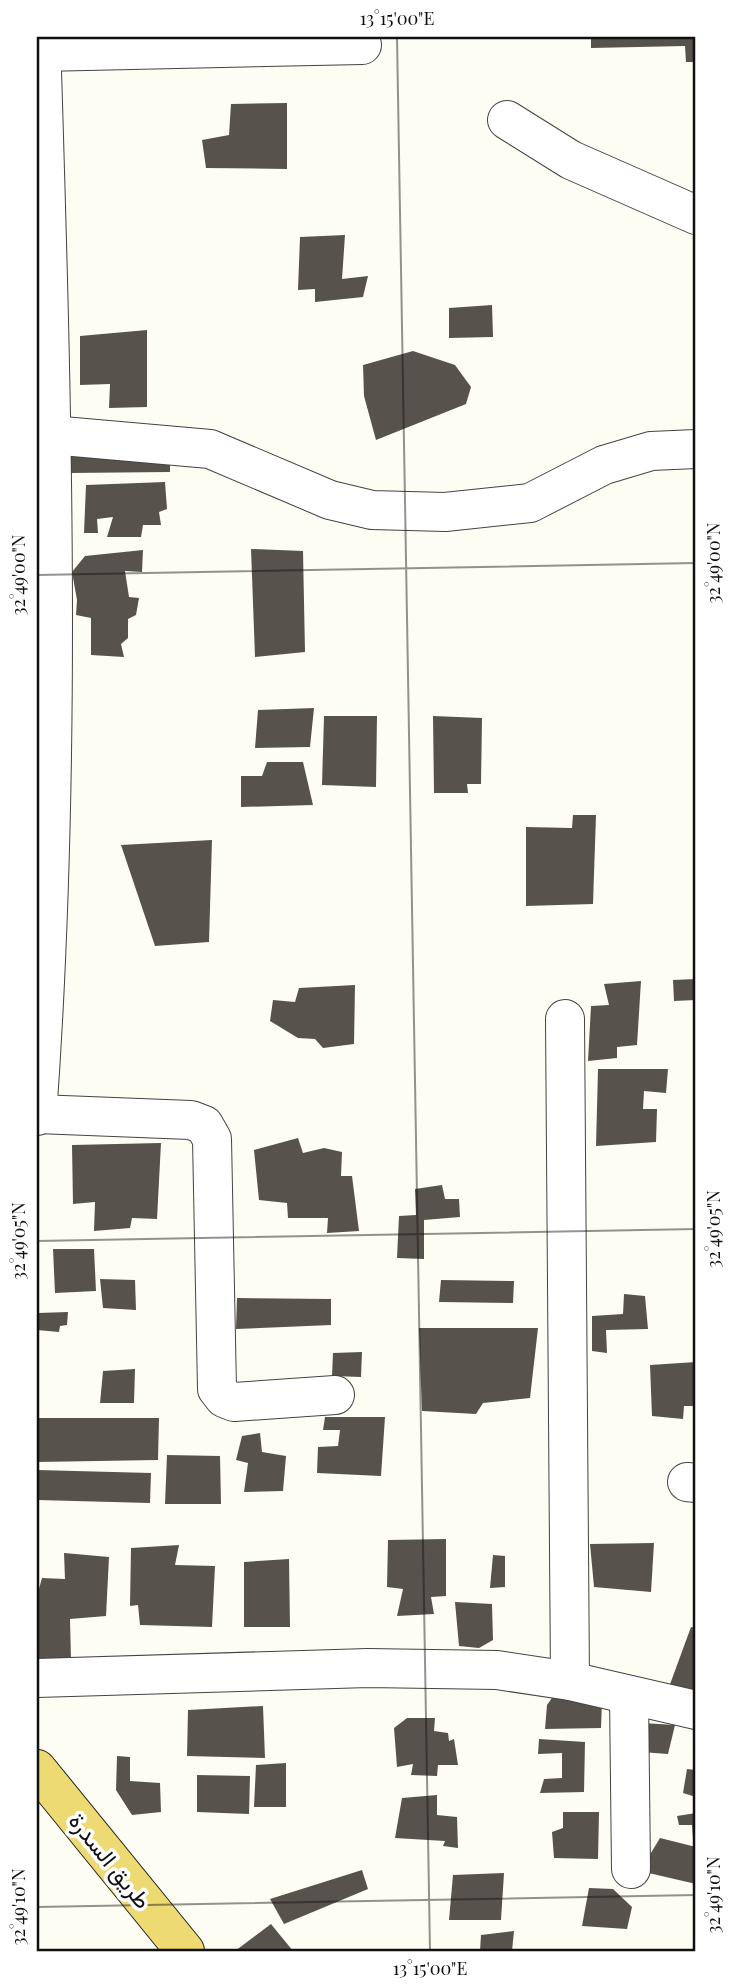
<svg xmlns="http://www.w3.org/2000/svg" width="733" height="1988" font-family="'Playfair Display',Vazirmatn,serif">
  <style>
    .building { fill: #58524d }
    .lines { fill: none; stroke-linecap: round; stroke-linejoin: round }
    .minor-casing { stroke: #434343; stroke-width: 40 }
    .major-casing { stroke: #212121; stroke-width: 40 }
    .minor { stroke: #fff; stroke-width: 38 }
    .major { stroke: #eeda73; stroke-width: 38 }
    .ticks { fill: none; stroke: #101010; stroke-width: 2; stroke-opacity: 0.45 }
    .labels { text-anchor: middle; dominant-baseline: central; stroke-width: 7; stroke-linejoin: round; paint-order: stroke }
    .street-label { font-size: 23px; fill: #101010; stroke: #fff }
    .neatline { fill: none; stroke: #101010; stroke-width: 2.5 }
    .ticks-label { font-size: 18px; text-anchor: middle; fill: #101010 }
  </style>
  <rect width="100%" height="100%" fill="#fefdf3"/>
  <g class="building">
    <path d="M591,37H696V62H686L685,46L591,48Z"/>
    <path d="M287,103V169L206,168L202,140L229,135L231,104Z"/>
    <path d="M345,235L342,279L368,276L363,297L315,302V289L298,290L300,237Z"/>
    <path d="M492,305L493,337L449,338V308Z"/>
    <path d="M147,330V407L109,408L110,384L80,385V336Z"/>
    <path d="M413,351L455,365L471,387L466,404L376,440L364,396L363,365Z"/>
    <path d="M170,452V472L69,473L68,456Z"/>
    <path d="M165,482L167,509L159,512L161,525H143L141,537H107L113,517L97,519L98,533H84L86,485Z"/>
    <path d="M251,549L303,551L305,652L255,657Z"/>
    <path d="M143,550L142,572L125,571L129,597L139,598L136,615L128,619V638L121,644L124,657L91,655V618L76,615L77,600L72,572L85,556Z"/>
    <path d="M314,708L310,747L255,748L258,710Z"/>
    <path d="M324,716H377L376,787L322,785Z"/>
    <path d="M433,716L482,718L481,784H467L468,793H434Z"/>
    <path d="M267,762H303L313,805L241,807V776H262Z"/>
    <path d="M573,815H596L593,904L526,906V827L572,828Z"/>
    <path d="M212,840L209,942L155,946L121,845Z"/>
    <path d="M696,979V1000L674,1001L673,980Z"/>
    <path d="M641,981L637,1045L617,1047V1058L588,1061L591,1006L609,1005L604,984Z"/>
    <path d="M355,985L354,1044L323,1048L315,1039L298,1038L270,1021L273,1000L295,1002L299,988Z"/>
    <path d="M598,1069H668L666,1093L644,1091L643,1109H657L656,1142L596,1146Z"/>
    <path d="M298,1138L303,1153L324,1148L342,1152L341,1176H352L359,1231L327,1233L328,1218H288L287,1203L259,1200L254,1150Z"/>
    <path d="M161,1143L157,1219L132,1218L130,1228L94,1231L95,1202L73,1204L72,1145Z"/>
    <path d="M442,1185L445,1199H459L460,1217L424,1220V1259L397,1258L399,1216L416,1215L415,1189Z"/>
    <path d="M53,1249H94L96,1291L55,1293Z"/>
    <path d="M100,1279L135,1280L136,1310L103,1308Z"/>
    <path d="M441,1280L514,1281L513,1303L439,1302Z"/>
    <path d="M624,1294L645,1296L648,1329L606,1330L607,1353L592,1351V1316L623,1314Z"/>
    <path d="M237,1298L331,1299V1325L236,1329Z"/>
    <path d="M68,1312L67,1325L60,1326L59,1332L37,1330L38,1313Z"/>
    <path d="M419,1328H538L530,1398L483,1403L476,1414L422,1411Z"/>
    <path d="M362,1352L361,1377L332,1376L333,1353Z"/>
    <path d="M696,1362V1406H684L683,1419L652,1416L650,1365Z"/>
    <path d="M135,1369L134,1403H100L103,1371Z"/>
    <path d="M325,1417H385L381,1476L317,1473L318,1447L338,1446L340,1430H323Z"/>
    <path d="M37,1418H159L158,1460L37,1462Z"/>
    <path d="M260,1433L262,1452L286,1456L283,1491L244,1492L248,1463L236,1460L242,1436Z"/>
    <path d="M167,1455L220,1456L221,1504H165Z"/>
    <path d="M37,1470L151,1473L150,1503L37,1500Z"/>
    <path d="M446,1539V1596L431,1597L434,1614L397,1616L403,1589L387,1587L388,1540Z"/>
    <path d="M654,1543L651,1592L594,1587L590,1544Z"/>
    <path d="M179,1545L175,1565L215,1566L212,1627L140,1625L138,1605L130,1606L131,1548Z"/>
    <path d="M64,1553L109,1557L106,1616L70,1619L71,1660H37V1596L42,1578L65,1579Z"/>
    <path d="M493,1555L505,1556V1587L490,1588Z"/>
    <path d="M289,1559L290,1627H244V1562Z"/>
    <path d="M455,1602L492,1604L493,1640L479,1648L459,1646Z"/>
    <path d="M691,1627L696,1628V1691L669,1687Z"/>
    <path d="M554,1695L602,1701L601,1728L545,1729L547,1705Z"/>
    <path d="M263,1706L265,1758L187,1756L188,1710Z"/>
    <path d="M407,1718H435L434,1731L448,1733L449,1741L454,1739L458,1765H438L437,1776L411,1775L413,1764L397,1767L394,1728Z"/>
    <path d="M643,1723L675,1725L668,1754L641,1752Z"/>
    <path d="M539,1739L585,1742L584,1792L540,1793L544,1779L562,1778V1753L538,1754Z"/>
    <path d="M117,1756L130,1757V1781L160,1783L161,1812L132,1815L116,1790Z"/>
    <path d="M286,1763V1807H254L256,1765Z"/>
    <path d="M687,1769L696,1770V1797L683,1793Z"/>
    <path d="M197,1775L250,1776L249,1814L197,1812Z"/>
    <path d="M437,1795V1815L457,1817L458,1848L443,1846L445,1841L395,1838L402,1798Z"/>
    <path d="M563,1812H599L598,1859L554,1858L552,1832L563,1828Z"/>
    <path d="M696,1813V1837H693L692,1825H679L677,1816Z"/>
    <path d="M660,1838L696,1847V1884L640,1871Z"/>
    <path d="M362,1870L368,1889L284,1924L270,1899Z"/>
    <path d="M504,1873L501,1920H449L453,1875Z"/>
    <path d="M589,1888L613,1889L632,1907L627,1929L582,1926Z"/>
    <path d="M271,1924L293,1951H235Z"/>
    <path d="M514,1931L512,1951H480L481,1935Z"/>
  </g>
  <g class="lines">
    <g class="minor-casing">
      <g id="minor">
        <path d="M41,52L362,45"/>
        <path d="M507,120L571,160L696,215"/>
        <path d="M51,435L210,449L330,500L372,510L445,512L530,503L604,465L651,451L696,449"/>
        <path d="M565,1019L570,1681"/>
        <path d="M37,1114L191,1120L204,1125L212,1139L217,1389L224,1398L234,1402L335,1395"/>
        <path d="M37,1116C63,757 52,396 41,37"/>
        <path d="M687,1482L696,1483"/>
        <path d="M37,1678L368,1668L497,1670L570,1681L696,1710"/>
        <path d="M629,1696L631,1869"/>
      </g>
    </g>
    <g class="major-casing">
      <path id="major" d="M37,1769L185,1951"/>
    </g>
    <use href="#minor" class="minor"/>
    <use href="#major" class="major"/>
  </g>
  <path class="ticks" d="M397,37L430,1951M37,575L696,563M37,1241L696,1229M37,1907L696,1895"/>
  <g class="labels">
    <g class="street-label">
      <text transform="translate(111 1860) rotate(51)">طريق السدرة</text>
    </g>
  </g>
  <rect width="733" height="1988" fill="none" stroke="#ffffff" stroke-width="77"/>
  <rect x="38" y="38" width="656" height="1912" class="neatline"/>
  <g class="ticks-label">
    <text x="397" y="25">13°15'00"E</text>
    <text transform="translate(714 563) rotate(-90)" y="6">32°49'00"N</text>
    <text transform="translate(19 575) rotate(-90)" y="6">32°49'00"N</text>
    <text transform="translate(714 1229) rotate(-90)" y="6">32°49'05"N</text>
    <text transform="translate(19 1241) rotate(-90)" y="6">32°49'05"N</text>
    <text transform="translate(714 1895) rotate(-90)" y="6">32°49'10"N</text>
    <text transform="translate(19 1907) rotate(-90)" y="6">32°49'10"N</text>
    <text x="430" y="1975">13°15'00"E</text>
  </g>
</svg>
